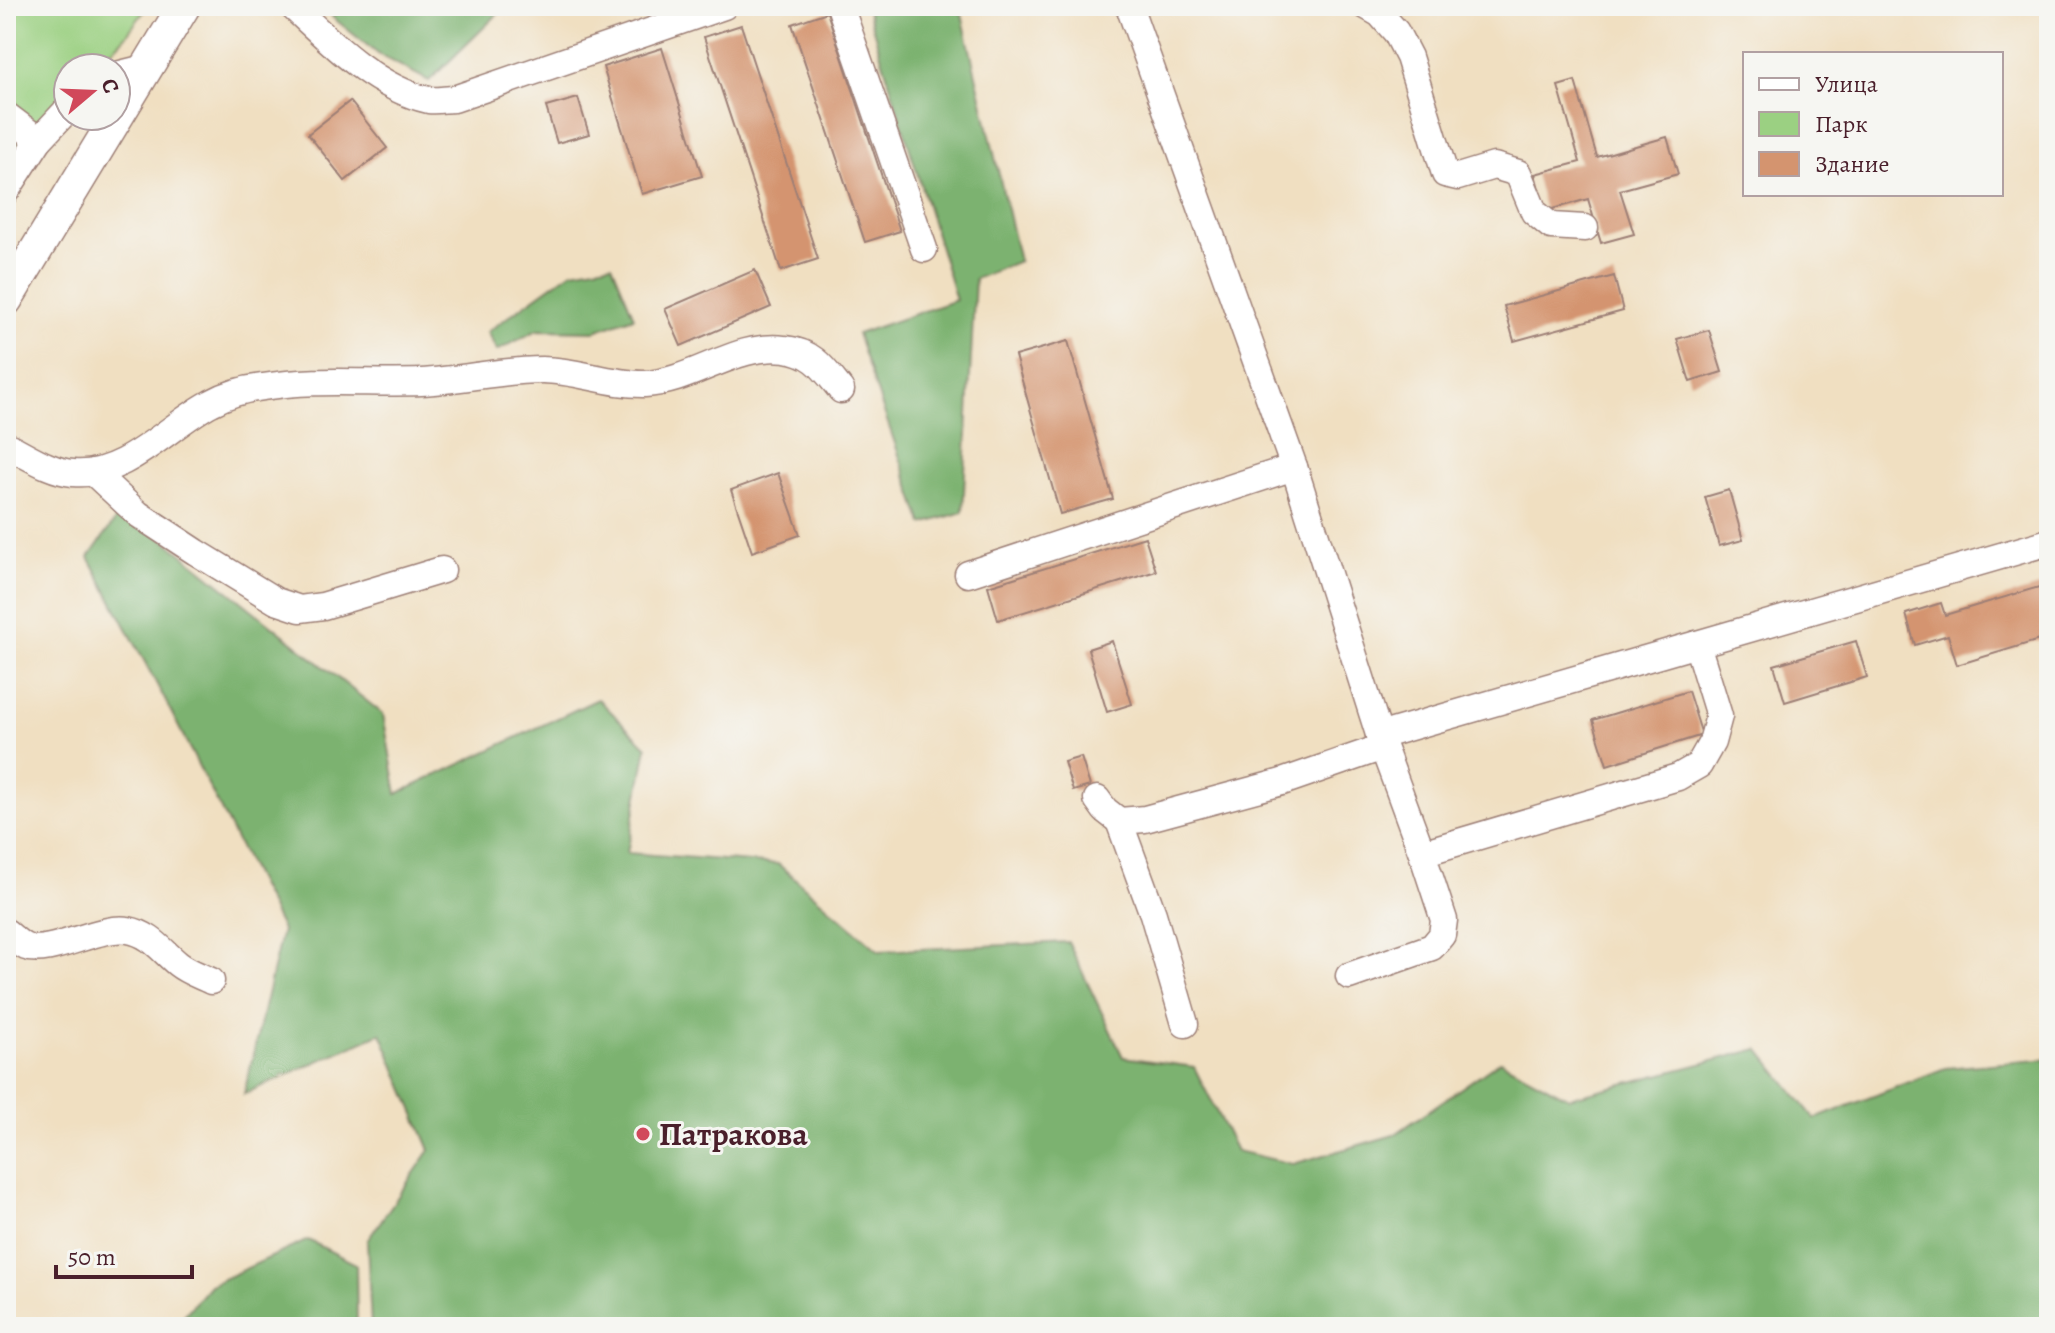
<svg xmlns="http://www.w3.org/2000/svg" width="2055" height="1333" font-family="Alegreya,serif">
  <style>
    .green { fill: #9bd082; stroke: #727856; stroke-width: 2 }
    .forest { fill: #7cb270; stroke: #63684e; stroke-width: 2 }
    .building { fill: #d4946f }
    .lines { fill: none; stroke-linecap: round; stroke-linejoin: round }
    .minor-casing { stroke: #9d7f76; stroke-width: 29 }
    .major-casing { stroke: #9d7f76; stroke-width: 35 }
    .minor { stroke: #fff; stroke-width: 26 }
    .major { stroke: #fff; stroke-width: 32 }
    .poi-dot { fill: #d1495b; stroke: #f6f6f2; stroke-width: 3 }
    .labels { text-anchor: middle; dominant-baseline: central; stroke-width: 6; stroke-linejoin: round; paint-order: stroke }
    .poi-label { font-size: 32px; font-weight: bold; fill: #4a1f2b; stroke: #f6f6f2; text-anchor: start }
  </style>
  <rect width="100%" height="100%" fill="#f6f6f2"/>
  <filter id="ink" filterUnits="userSpaceOnUse"><feTurbulence type="fractalNoise" baseFrequency=".0125" numOctaves="2"/><feDisplacementMap in="SourceGraphic" scale="16" xChannelSelector="R" yChannelSelector="G"/><feConvolveMatrix kernelMatrix="1 2 1 2 8 2 1 2 1" color-interpolation-filters="sRGB"/></filter>
  <filter id="wash" filterUnits="userSpaceOnUse"><feTurbulence type="fractalNoise" baseFrequency=".006" numOctaves="4" result="noise"/><feDisplacementMap in="SourceGraphic" scale="32" xChannelSelector="R" yChannelSelector="G"/><feGaussianBlur stdDeviation="1.8" result="paint"/><feColorMatrix in="noise" values="0 0 0 0 0 0 0 0 0 0 0 0 0 0 0 0 0 1.4 0 .05"/><feComposite in="paint" operator="in"/></filter>
  <g filter="url(#wash)">
    <rect width="100%" height="100%" fill="#f0dfc1"/>
    <path class="green" d="M6,6H148L125,37L95,68H68V96L6,161Z"/>
    <g class="forest">
      <path d="M335,6H506L429,81L378,54L332,17Z"/>
      <path d="M866,6H960L1019,261L975,279L963,512L923,524L857,334L956,300Z"/>
      <path d="M612,264L634,317L595,331L537,330L497,351L487,332L572,271Z"/>
      <path d="M124,508L383,714L397,794L598,699L647,747L627,853L778,864L879,951L1068,942L1123,1057L1194,1067L1236,1151L1293,1164L1394,1135L1500,1061L1569,1098L1759,1049L1815,1119L1945,1068L2049,1059V1327H371L367,1241L430,1150L381,1033L244,1094L282,930L163,696L89,557Z"/>
      <path d="M308,1240L356,1264L357,1327H174L210,1285Z"/>
    </g>
    <g id="blocks">
      <g class="building">
        <path d="M827,12L900,231L865,242L792,24Z"/>
        <path d="M741,25L818,259L781,271L704,37Z"/>
        <path d="M662,48L702,176L642,194L603,67Z"/>
        <path d="M1575,81L1597,157L1667,137L1678,174L1620,190L1634,234L1601,243L1588,199L1545,211L1535,174L1580,162L1558,86Z"/>
        <path d="M578,98L589,134L557,143L546,107Z"/>
        <path d="M350,101L387,148L345,181L308,134Z"/>
        <path d="M755,270L771,307L681,346L665,309Z"/>
        <path d="M1614,276L1623,311L1514,341L1504,306Z"/>
        <path d="M1709,330L1722,372L1690,382L1677,339Z"/>
        <path d="M1068,341L1113,499L1060,514L1015,356Z"/>
        <path d="M778,473L800,535L752,552L731,490Z"/>
        <path d="M1729,490L1743,540L1719,546L1705,497Z"/>
        <path d="M1145,537L1156,571L998,620L988,586Z"/>
        <path d="M2049,584V637L1957,665L1948,635L1915,645L1906,614L1941,603L1945,615Z"/>
        <path d="M1112,641L1132,704L1107,712L1088,649Z"/>
        <path d="M1856,641L1867,677L1785,702L1774,665Z"/>
        <path d="M1688,691L1702,735L1607,765L1593,720Z"/>
        <path d="M1081,757L1090,786L1073,791L1064,762Z"/>
      </g>
    </g>
  </g>
  <g filter="url(#ink)">
    <use href="#blocks" fill-opacity="0" stroke="#9d7f76" stroke-width="2"/>
    <g class="lines">
      <g class="minor-casing">
        <g id="minor">
          <path d="M292,6C330,42 377,89 429,100C437,101 446,99 454,99L724,6"/>
          <path d="M840,6L924,249"/>
          <path d="M1129,6L1294,467L1383,747L1422,853L1444,920L1442,935L1432,947L1349,976"/>
          <path d="M1366,6L1380,14L1396,32L1409,57L1445,174L1458,177L1494,166L1518,173L1534,212L1551,226L1585,228"/>
          <path d="M116,75L148,67"/>
          <path d="M6,115L39,140"/>
          <path d="M6,191L39,140L68,109"/>
          <path d="M6,445C27,455 49,471 73,473C124,478 169,425 211,403C227,394 246,389 263,387C316,378 368,384 421,382C461,380 502,370 542,370C576,370 611,385 645,384C693,382 736,342 785,349C814,352 824,369 841,390"/>
          <path d="M93,472L138,514L196,552L276,601L300,609L323,606L442,570"/>
          <path d="M968,574L1294,467"/>
          <path d="M1697,644L2049,542"/>
          <path d="M1379,736L1697,644L1719,716L1712,742L1699,765L1678,777L1422,853"/>
          <path d="M1097,799L1105,810L1119,821L1145,819L1282,782L1383,747"/>
          <path d="M1119,821L1153,914L1185,1024"/>
          <path d="M6,932C12,937 19,944 26,947C50,956 99,925 128,930C151,934 162,951 178,964C188,972 201,976 211,981"/>
        </g>
      </g>
      <g class="major-casing">
        <path id="major" d="M6,300L184,6"/>
      </g>
      <use href="#minor" class="minor"/>
      <use href="#major" class="major"/>
    </g>
  </g>
  <circle class="poi-dot" cx="643" cy="1134" r="8"/>
  <g class="labels">
    <g class="poi-label">
      <text x="659" y="1134">Патракова</text>
    </g>
  </g>
  <rect width="2055" height="1333" fill="none" stroke="#f6f6f2" stroke-width="32"/>
  <rect x="1743" y="52" width="260" height="144" fill="#f6f6f2" stroke="#b1a0a2" stroke-width="2"/>
  <rect x="1759" y="78" width="40" height="12" fill="#ffffff" stroke="#b1a0a2" stroke-width="2"/>
  <text x="1815" y="92" font-size="24" fill="#4a1f2b">Улица</text>
  <rect x="1759" y="112" width="40" height="24" fill="#9bd082" stroke="#b1a0a2" stroke-width="2"/>
  <text x="1815" y="132" font-size="24" fill="#4a1f2b">Парк</text>
  <rect x="1759" y="152" width="40" height="24" fill="#d4946f" stroke="#b1a0a2" stroke-width="2"/>
  <text x="1815" y="172" font-size="24" fill="#4a1f2b">Здание</text>
  <g transform="translate(92 92) rotate(71)"><circle r="38" fill="#f6f6f2" stroke="#b1a0a2" stroke-width="2"/>
  <path d="M0-6L14 30L0 20L-14 30Z" fill="#d1495b"/>
  <text y="-12" font-size="22" font-weight="bold" text-anchor="middle" fill="#4a1f2b">С</text>
  </g>
  <path d="M56 1265v12h136v-12" fill="none" stroke="#4a1f2b" stroke-width="4"/>
  <text x="68" y="1265" font-size="24" fill="#4a1f2b" stroke="#f6f6f2" stroke-width="6" paint-order="stroke">50 m</text>
</svg>
